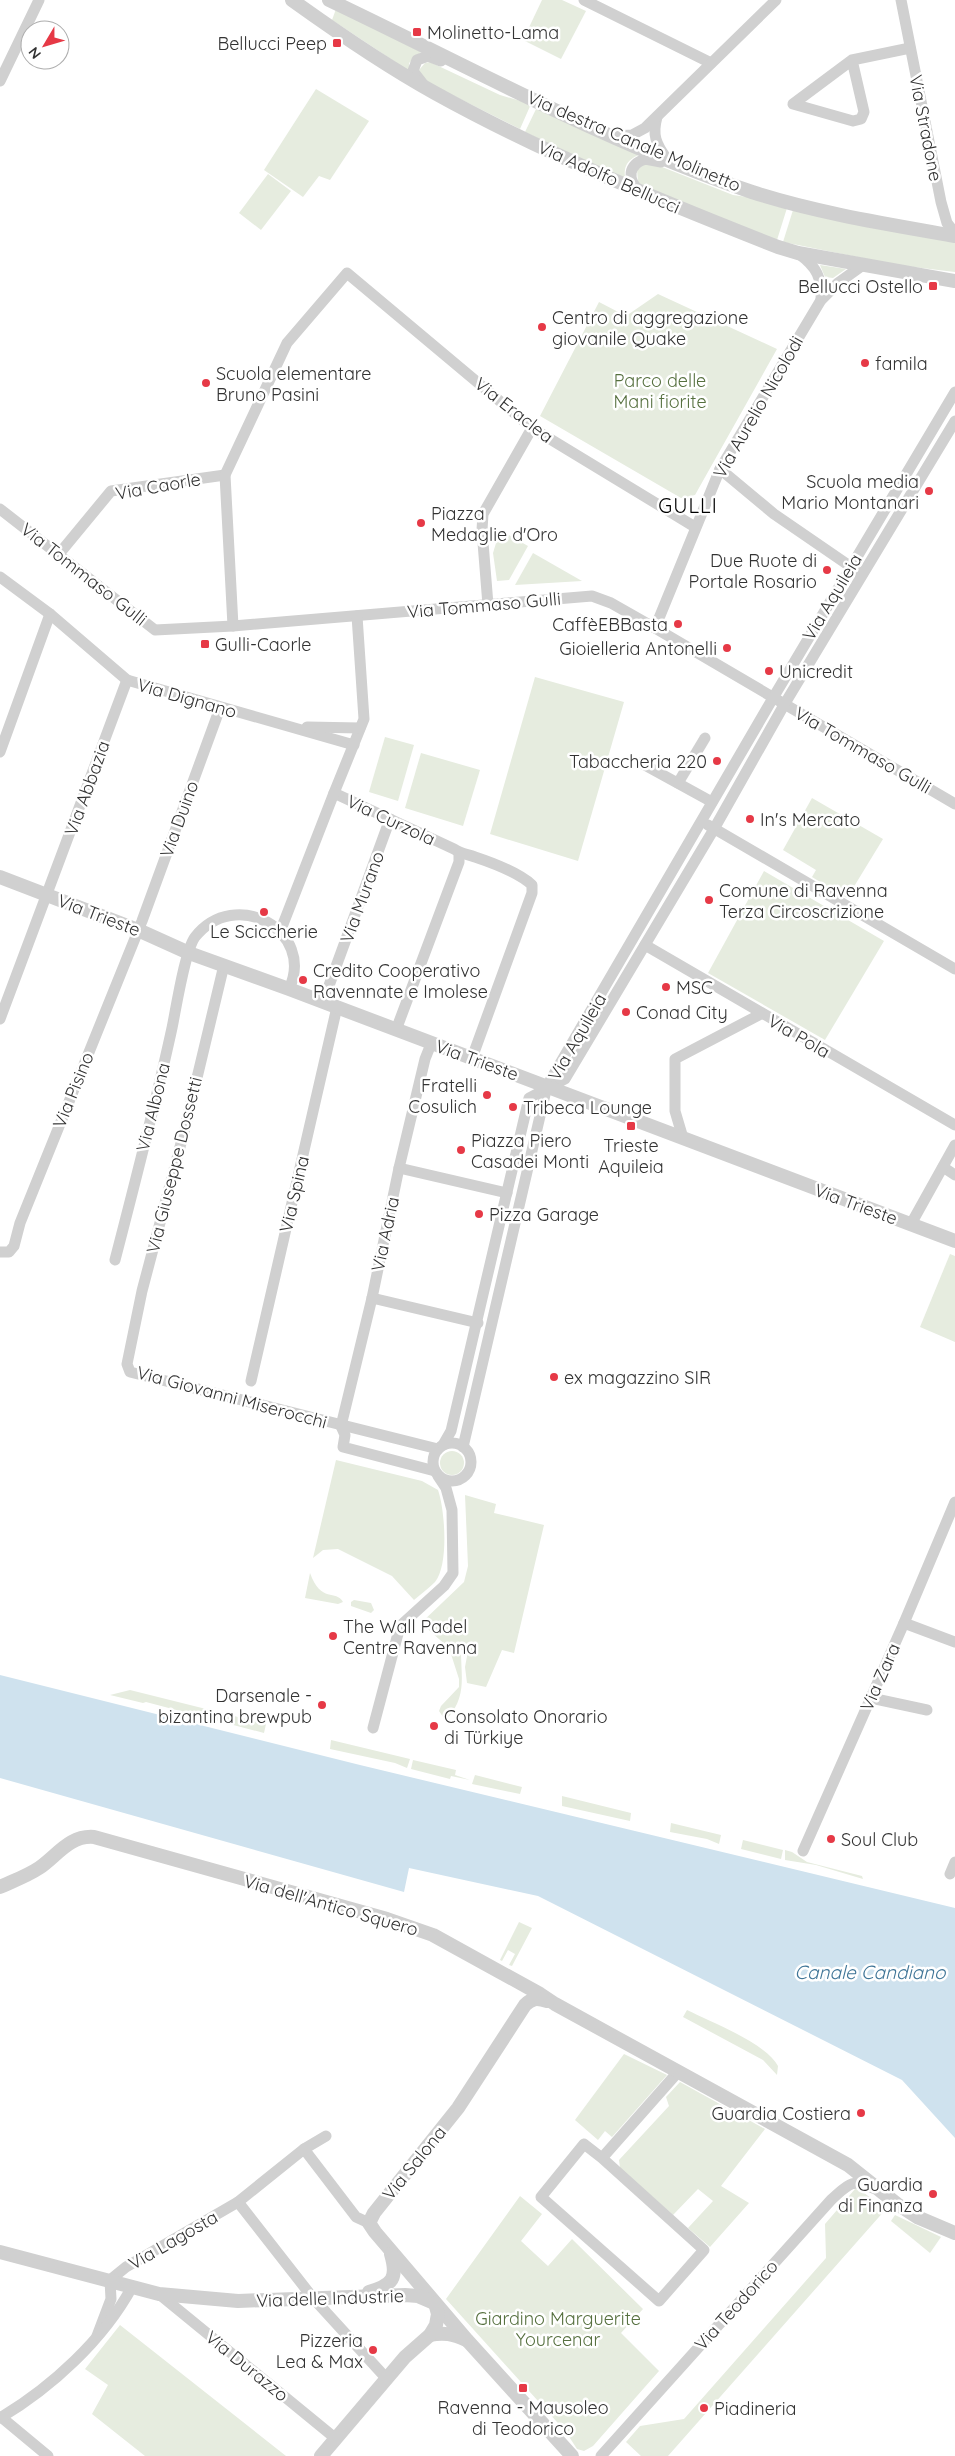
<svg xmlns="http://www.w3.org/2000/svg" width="955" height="2456" font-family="Quicksand,sans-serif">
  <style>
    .green { fill: #e6ecdf }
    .water { fill: #cfe2ee }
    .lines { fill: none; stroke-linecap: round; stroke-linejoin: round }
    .minor { stroke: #d0d0d0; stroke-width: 11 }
    .tertiary { stroke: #d0d0d0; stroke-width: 14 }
    .poi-dot { fill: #e63946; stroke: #fff; stroke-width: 2 }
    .labels { text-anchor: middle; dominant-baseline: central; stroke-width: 5; stroke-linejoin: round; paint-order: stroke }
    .poi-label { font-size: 18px; fill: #333; stroke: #fff; text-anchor: start }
    .street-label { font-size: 18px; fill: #333; stroke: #fff }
    .park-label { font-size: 18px; fill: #56703f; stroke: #fff }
    .water-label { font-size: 19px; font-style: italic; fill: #3f7597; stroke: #fff }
    .quarter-label { font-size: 20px; letter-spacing: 1px; fill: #000; stroke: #fff }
  </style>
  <rect width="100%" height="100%" fill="#fff"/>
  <g class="green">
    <path d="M542,0H562L586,11L561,59L523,40Z"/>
    <path d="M336,9L421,52L409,63V71L332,20Z"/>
    <path d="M430,62L500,95L531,104L520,129L422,80L419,70L425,63Z"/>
    <path d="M316,89L369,121L330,180L319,176L303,197L264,170Z"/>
    <path d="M537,107L641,154C628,159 622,166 626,181L525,132Z"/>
    <path d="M646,163H652L733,195L761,199L787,208L777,240L644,188L638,182L637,170Z"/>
    <path d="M268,174L291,191L261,230L239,213Z"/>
    <path d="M793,210L955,242V272L897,265L783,242Z"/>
    <path d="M820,265L846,269L833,278L825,277Z"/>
    <path d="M658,294L777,349L695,495L681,498L540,416L599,302L626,316Z"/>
    <path d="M500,530L528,546L509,580L497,581L493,553Z"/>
    <path d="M533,553L582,581L515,585Z"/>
    <path d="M535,677L624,702L578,861L490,834Z"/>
    <path d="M385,737L414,745L398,801L369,792Z"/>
    <path d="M421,753L480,770L463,826L405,808Z"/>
    <path d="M812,798L883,839L847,898L812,877L816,870L783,850Z"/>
    <path d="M764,871L884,941L825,1040L708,973Z"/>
    <path d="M950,1254L955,1256V1342L920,1327Z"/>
    <circle cx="452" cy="1463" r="12"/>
    <path d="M336,1460L422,1481L438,1490C445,1510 449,1565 435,1582C429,1588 421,1594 414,1600L392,1576L338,1549L323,1550L313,1558Z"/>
    <path d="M465,1495L496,1504L494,1513L544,1525L514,1653L502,1650L486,1687L467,1683L465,1667L468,1651L461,1650C461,1678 467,1696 447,1719L443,1717L439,1711L441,1706L459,1687V1679L449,1648L421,1623L464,1582L468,1566Z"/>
    <path d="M310,1573C321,1604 336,1589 343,1602L338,1604L305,1598Z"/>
    <path d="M354,1600L371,1603L374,1610L371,1613L351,1606V1602Z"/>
    <path d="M130,1690L266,1724L264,1733L146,1702L143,1703L110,1695Z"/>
    <path d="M331,1740L410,1759L407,1768L395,1763L330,1749Z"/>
    <path d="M413,1760L456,1770L455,1775L470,1780L451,1776L450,1779L411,1769Z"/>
    <path d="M475,1775L522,1787L520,1794L472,1784Z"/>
    <path d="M562,1796L631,1813L630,1821L562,1806Z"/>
    <path d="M671,1823L721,1835L719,1844L707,1839L670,1832Z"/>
    <path d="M743,1840L783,1850L781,1859L741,1849Z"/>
    <path d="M785,1850L792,1852L807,1862L862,1876L863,1879L816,1865L785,1860Z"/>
    <path d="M519,1922L532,1928L512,1966L509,1965L515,1954L508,1950L502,1961L500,1960Z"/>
    <path d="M687,2010C711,2022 766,2043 778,2066L777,2075L763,2060L683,2017Z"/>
    <path d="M624,2054L667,2075L612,2137L605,2131L598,2140L575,2120Z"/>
    <path d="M680,2082L765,2129L721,2186L749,2203L710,2247L688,2228L713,2201L698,2189L673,2215L620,2168L619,2160L669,2106L666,2097Z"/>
    <path d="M855,2189L860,2190L886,2209L668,2456H641L626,2442L640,2426L684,2419L826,2258L825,2224Z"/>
    <path d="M520,2196L542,2214L521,2241L548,2266L572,2239L643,2309L621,2333L659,2371L593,2446L584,2451L577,2449L566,2432L446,2299Z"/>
    <path d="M895,2215L941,2237L930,2253L891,2221Z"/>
    <path d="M120,2325L286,2456H145L92,2414L108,2385L85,2369Z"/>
  </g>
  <path class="water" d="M0,1675L360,1765L955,1908V2138L902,2080L538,1896L409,1868L404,1892L0,1778Z"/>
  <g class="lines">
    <g class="minor">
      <path d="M584,0L711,63"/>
      <path d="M901,0L941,202L947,223L955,233"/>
      <path d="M852,60L864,112L861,119L853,121L793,104L852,60L910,48"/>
      <path d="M0,81L39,0"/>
      <path d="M423,84L413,71L417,60L428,56L441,61"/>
      <path d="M657,117C652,135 656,144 667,159"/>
      <path d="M615,136L632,135L645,128L776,0"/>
      <path d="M639,191C627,179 628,165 645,159L661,162"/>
      <path d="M799,254C817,267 822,278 821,300"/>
      <path d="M720,469L774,514L857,571"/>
      <path d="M0,509L155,630L233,626L592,596L611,603L655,628L955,804"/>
      <path d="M59,554L111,491L225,475"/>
      <path d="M0,577L50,614L127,680L354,745"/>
      <path d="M488,605L482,530L483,514L532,428"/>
      <path d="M357,616L364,719L334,793L454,849C461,854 467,854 475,857C493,863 518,872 532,885V893L472,1058"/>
      <path d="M233,626L225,475L287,343L347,273L532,428L695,527"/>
      <path d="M655,628L720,469L821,300L838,283L863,265"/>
      <path d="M307,727L360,728"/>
      <path d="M0,752L50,614"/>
      <path d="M641,763L712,802"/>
      <path d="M678,783L705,738"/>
      <path d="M708,825L955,969"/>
      <path d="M280,932L334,793"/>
      <path d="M645,945L955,1125"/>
      <path d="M224,965L185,1128L142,1291L127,1364L130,1372L438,1449"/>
      <path d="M323,1002L390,819"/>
      <path d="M0,1019L127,680"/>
      <path d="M396,1030L459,862V854"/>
      <path d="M683,1138L675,1111V1059L761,1014"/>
      <path d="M943,1167L955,1175"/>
      <path d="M399,1168L507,1193"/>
      <path d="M911,1224L955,1145"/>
      <path d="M0,1252H9L14,1246L20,1223L142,921L220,708"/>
      <path d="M115,1260C135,1183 155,1106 172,1028C176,1009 185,950 195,937C235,886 316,931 289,989"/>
      <path d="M372,1298L478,1323"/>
      <path d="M251,1381L337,1007"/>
      <path d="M341,1426L372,1298L399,1168L425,1059L431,1044"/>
      <path d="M341,1426L345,1435L343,1447L435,1471"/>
      <circle cx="452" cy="1462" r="19"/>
      <path d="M443,1445L451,1431L529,1098L565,1079L714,829L784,705L955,421"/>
      <path d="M463,1447L547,1086L773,698L955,392"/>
      <path d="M904,1623L955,1642"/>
      <path d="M871,1698L927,1710"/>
      <path d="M373,1728L400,1626L444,1586L453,1573L452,1510L446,1488L438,1476"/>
      <path d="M803,1851L904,1623L955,1502"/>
      <path d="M950,1874L955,1862"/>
      <path d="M304,2149L356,2217L369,2223"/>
      <path d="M602,2158L704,2250L659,2301L541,2197L584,2144L602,2158L678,2072"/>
      <path d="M238,2202L313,2298L386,2378"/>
      <path d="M159,2294L335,2438"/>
      <path d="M97,2336L111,2299L110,2280L126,2267L238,2202L304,2149L326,2136"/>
      <path d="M1,2417L48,2456"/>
      <path d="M0,2418C52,2387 103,2340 132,2287"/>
      <path d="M601,2456L831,2200C847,2186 851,2177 873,2188"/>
    </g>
    <g class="tertiary">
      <path d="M292,0C338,33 386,66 435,93C545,154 661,201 778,247L798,253L955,281"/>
      <path d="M329,0C468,66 605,142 752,192C817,213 887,224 955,236"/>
      <path d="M0,877L138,930L189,953L289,989L955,1241"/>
      <path d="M0,1887C13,1881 27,1876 39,1868C57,1856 69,1835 94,1837L387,1919L433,1935L540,1994L555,2004L848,2165L897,2204L917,2217L955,2233"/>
      <path d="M547,2001C537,1998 532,1998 525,2005L458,2108L374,2213L369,2223L375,2232L467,2340L572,2456"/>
      <path d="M0,2252L159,2294L238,2301L405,2295L418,2296L432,2302"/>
      <path d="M369,2292C393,2285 398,2278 391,2254"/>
      <path d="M430,2335C444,2332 453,2334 466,2340"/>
      <path d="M321,2456L405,2357L430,2335L436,2325L438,2314L435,2303"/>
    </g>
  </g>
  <g class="poi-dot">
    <rect x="412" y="27" width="10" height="10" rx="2.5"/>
    <rect x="332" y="38" width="10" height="10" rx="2.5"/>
    <rect x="928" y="281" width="10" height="10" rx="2.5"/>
    <circle cx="542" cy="327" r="5"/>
    <circle cx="865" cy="363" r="5"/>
    <circle cx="206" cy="383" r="5"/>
    <circle cx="929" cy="491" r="5"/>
    <circle cx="421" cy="523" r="5"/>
    <circle cx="827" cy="570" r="5"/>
    <circle cx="678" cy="624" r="5"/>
    <rect x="200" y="639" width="10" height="10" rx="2.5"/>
    <circle cx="727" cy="648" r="5"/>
    <circle cx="769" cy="671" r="5"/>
    <circle cx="717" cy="761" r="5"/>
    <circle cx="750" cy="819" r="5"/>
    <circle cx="709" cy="900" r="5"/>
    <circle cx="264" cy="912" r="5"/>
    <circle cx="303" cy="980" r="5"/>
    <circle cx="666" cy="987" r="5"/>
    <circle cx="626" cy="1012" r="5"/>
    <circle cx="487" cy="1095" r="5"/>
    <circle cx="513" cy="1107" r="5"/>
    <rect x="626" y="1121" width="10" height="10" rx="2.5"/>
    <circle cx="461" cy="1150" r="5"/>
    <circle cx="479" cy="1214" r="5"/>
    <circle cx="554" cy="1377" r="5"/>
    <circle cx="333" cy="1636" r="5"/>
    <circle cx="322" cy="1705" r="5"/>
    <circle cx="434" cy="1726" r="5"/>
    <circle cx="831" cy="1839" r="5"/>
    <circle cx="861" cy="2113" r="5"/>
    <circle cx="933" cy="2194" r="5"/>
    <circle cx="373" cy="2350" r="5"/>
    <rect x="518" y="2383" width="10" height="10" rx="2.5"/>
    <circle cx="704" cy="2408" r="5"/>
  </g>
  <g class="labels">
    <g class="poi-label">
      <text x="427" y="32">Molinetto-Lama</text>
      <text x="327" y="43" text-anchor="end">Bellucci Peep</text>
      <text x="923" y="286" text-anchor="end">Bellucci Ostello</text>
      <text x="552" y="317">Centro di aggregazione<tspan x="552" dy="21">giovanile Quake</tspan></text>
      <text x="875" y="363">famila</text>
      <text x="216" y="373">Scuola elementare<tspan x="216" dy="21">Bruno Pasini</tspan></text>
      <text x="919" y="481" text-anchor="end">Scuola media<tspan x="919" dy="21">Mario Montanari</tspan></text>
      <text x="431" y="513">Piazza<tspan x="431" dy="21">Medaglie d'Oro</tspan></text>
      <text x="817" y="560" text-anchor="end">Due Ruote di<tspan x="817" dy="21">Portale Rosario</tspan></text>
      <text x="668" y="624" text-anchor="end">CaffèEBBasta</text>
      <text x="215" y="644">Gulli-Caorle</text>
      <text x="717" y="648" text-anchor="end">Gioielleria Antonelli</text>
      <text x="779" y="671">Unicredit</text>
      <text x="707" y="761" text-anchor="end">Tabaccheria 220</text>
      <text x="760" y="819">In's Mercato</text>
      <text x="719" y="890">Comune di Ravenna<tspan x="719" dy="21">Terza Circoscrizione</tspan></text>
      <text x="264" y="931" text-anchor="middle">Le Sciccherie</text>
      <text x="313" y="970">Credito Cooperativo<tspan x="313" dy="21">Ravennate e Imolese</tspan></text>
      <text x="676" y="987">MSC</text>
      <text x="636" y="1012">Conad City</text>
      <text x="477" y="1085" text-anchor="end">Fratelli<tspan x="477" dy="21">Cosulich</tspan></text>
      <text x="523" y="1107">Tribeca Lounge</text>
      <text x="471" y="1140">Piazza Piero<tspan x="471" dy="21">Casadei Monti</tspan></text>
      <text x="631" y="1145" text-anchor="middle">Trieste<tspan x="631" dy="21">Aquileia</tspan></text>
      <text x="489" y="1214">Pizza Garage</text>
      <text x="564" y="1377">ex magazzino SIR</text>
      <text x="343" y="1626">The Wall Padel<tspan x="343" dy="21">Centre Ravenna</tspan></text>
      <text x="312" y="1695" text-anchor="end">Darsenale -<tspan x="312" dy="21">bizantina brewpub</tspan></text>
      <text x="444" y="1716">Consolato Onorario<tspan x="444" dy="21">di Türkiye</tspan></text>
      <text x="841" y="1839">Soul Club</text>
      <text x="851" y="2113" text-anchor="end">Guardia Costiera</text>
      <text x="923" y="2184" text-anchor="end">Guardia<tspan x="923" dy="21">di Finanza</tspan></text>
      <text x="363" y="2340" text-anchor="end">Pizzeria<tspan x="363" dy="21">Lea &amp; Max</tspan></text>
      <text x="523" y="2407" text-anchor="middle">Ravenna - Mausoleo<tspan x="523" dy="21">di Teodorico</tspan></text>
      <text x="714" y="2408">Piadineria</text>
    </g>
    <g class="street-label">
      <text transform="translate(926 128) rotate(79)">Via Stradone</text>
      <text transform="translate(634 141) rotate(23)">Via destra Canale Molinetto</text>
      <text transform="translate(609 177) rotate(24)">Via Adolfo Bellucci</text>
      <text transform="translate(758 407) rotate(-60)">Via Aurelio Nicolodi</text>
      <text transform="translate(514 410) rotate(38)">Via Eraclea</text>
      <text transform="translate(158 486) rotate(-10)">Via Caorle</text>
      <text transform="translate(84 574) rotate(38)">Via Tommaso Gulli</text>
      <text transform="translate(832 597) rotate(-59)">Via Aquileia</text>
      <text transform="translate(484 605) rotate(-5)">Via Tommaso Gulli</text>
      <text transform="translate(187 698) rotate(16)">Via Dignano</text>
      <text transform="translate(863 750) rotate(30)">Via Tommaso Gulli</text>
      <text transform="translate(87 788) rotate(-70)">Via Abbazia</text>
      <text transform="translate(179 819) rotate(-70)">Via Duino</text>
      <text transform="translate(391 820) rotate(25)">Via Curzola</text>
      <text transform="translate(362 897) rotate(-70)">Via Murano</text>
      <text transform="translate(99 915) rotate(21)">Via Trieste</text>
      <text transform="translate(799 1036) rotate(30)">Via Pola</text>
      <text transform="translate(577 1037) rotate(-60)">Via Aquileia</text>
      <text transform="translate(477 1060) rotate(20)">Via Trieste</text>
      <text transform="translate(73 1090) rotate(-68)">Via Pisino</text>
      <text transform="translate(153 1107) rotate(-76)">Via Albona</text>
      <text transform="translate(174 1165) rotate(-76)">Via Giuseppe Dossetti</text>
      <text transform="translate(294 1194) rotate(-77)">Via Spina</text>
      <text transform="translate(856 1204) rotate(20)">Via Trieste</text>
      <text transform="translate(385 1234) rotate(-78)">Via Adria</text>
      <text transform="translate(232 1397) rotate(15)">Via Giovanni Miserocchi</text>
      <text transform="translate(880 1677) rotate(-66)">Via Zara</text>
      <text transform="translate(331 1905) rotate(16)">Via dell'Antico Squero</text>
      <text transform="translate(414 2163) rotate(-51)">Via Salona</text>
      <text transform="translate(173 2240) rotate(-30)">Via Lagosta</text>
      <text transform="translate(330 2298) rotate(-2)">Via delle Industrie</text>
      <text transform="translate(736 2305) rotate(-48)">Via Teodorico</text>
      <text transform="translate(247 2366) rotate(39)">Via Durazzo</text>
    </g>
    <g class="park-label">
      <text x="660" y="380">Parco delle<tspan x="660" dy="21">Mani fiorite</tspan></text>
      <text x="558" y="2318">Giardino Marguerite<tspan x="558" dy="21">Yourcenar</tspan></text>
    </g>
    <g class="water-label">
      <text x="870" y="1972">Canale Candiano</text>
    </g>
    <g class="quarter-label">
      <text x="688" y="505">GULLI</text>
    </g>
  </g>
  <g transform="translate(45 45) rotate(232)"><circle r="24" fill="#ffffff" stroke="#adadad"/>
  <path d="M0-4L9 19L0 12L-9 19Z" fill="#e63946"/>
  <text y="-8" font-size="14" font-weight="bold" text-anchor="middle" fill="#333333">N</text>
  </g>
</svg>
